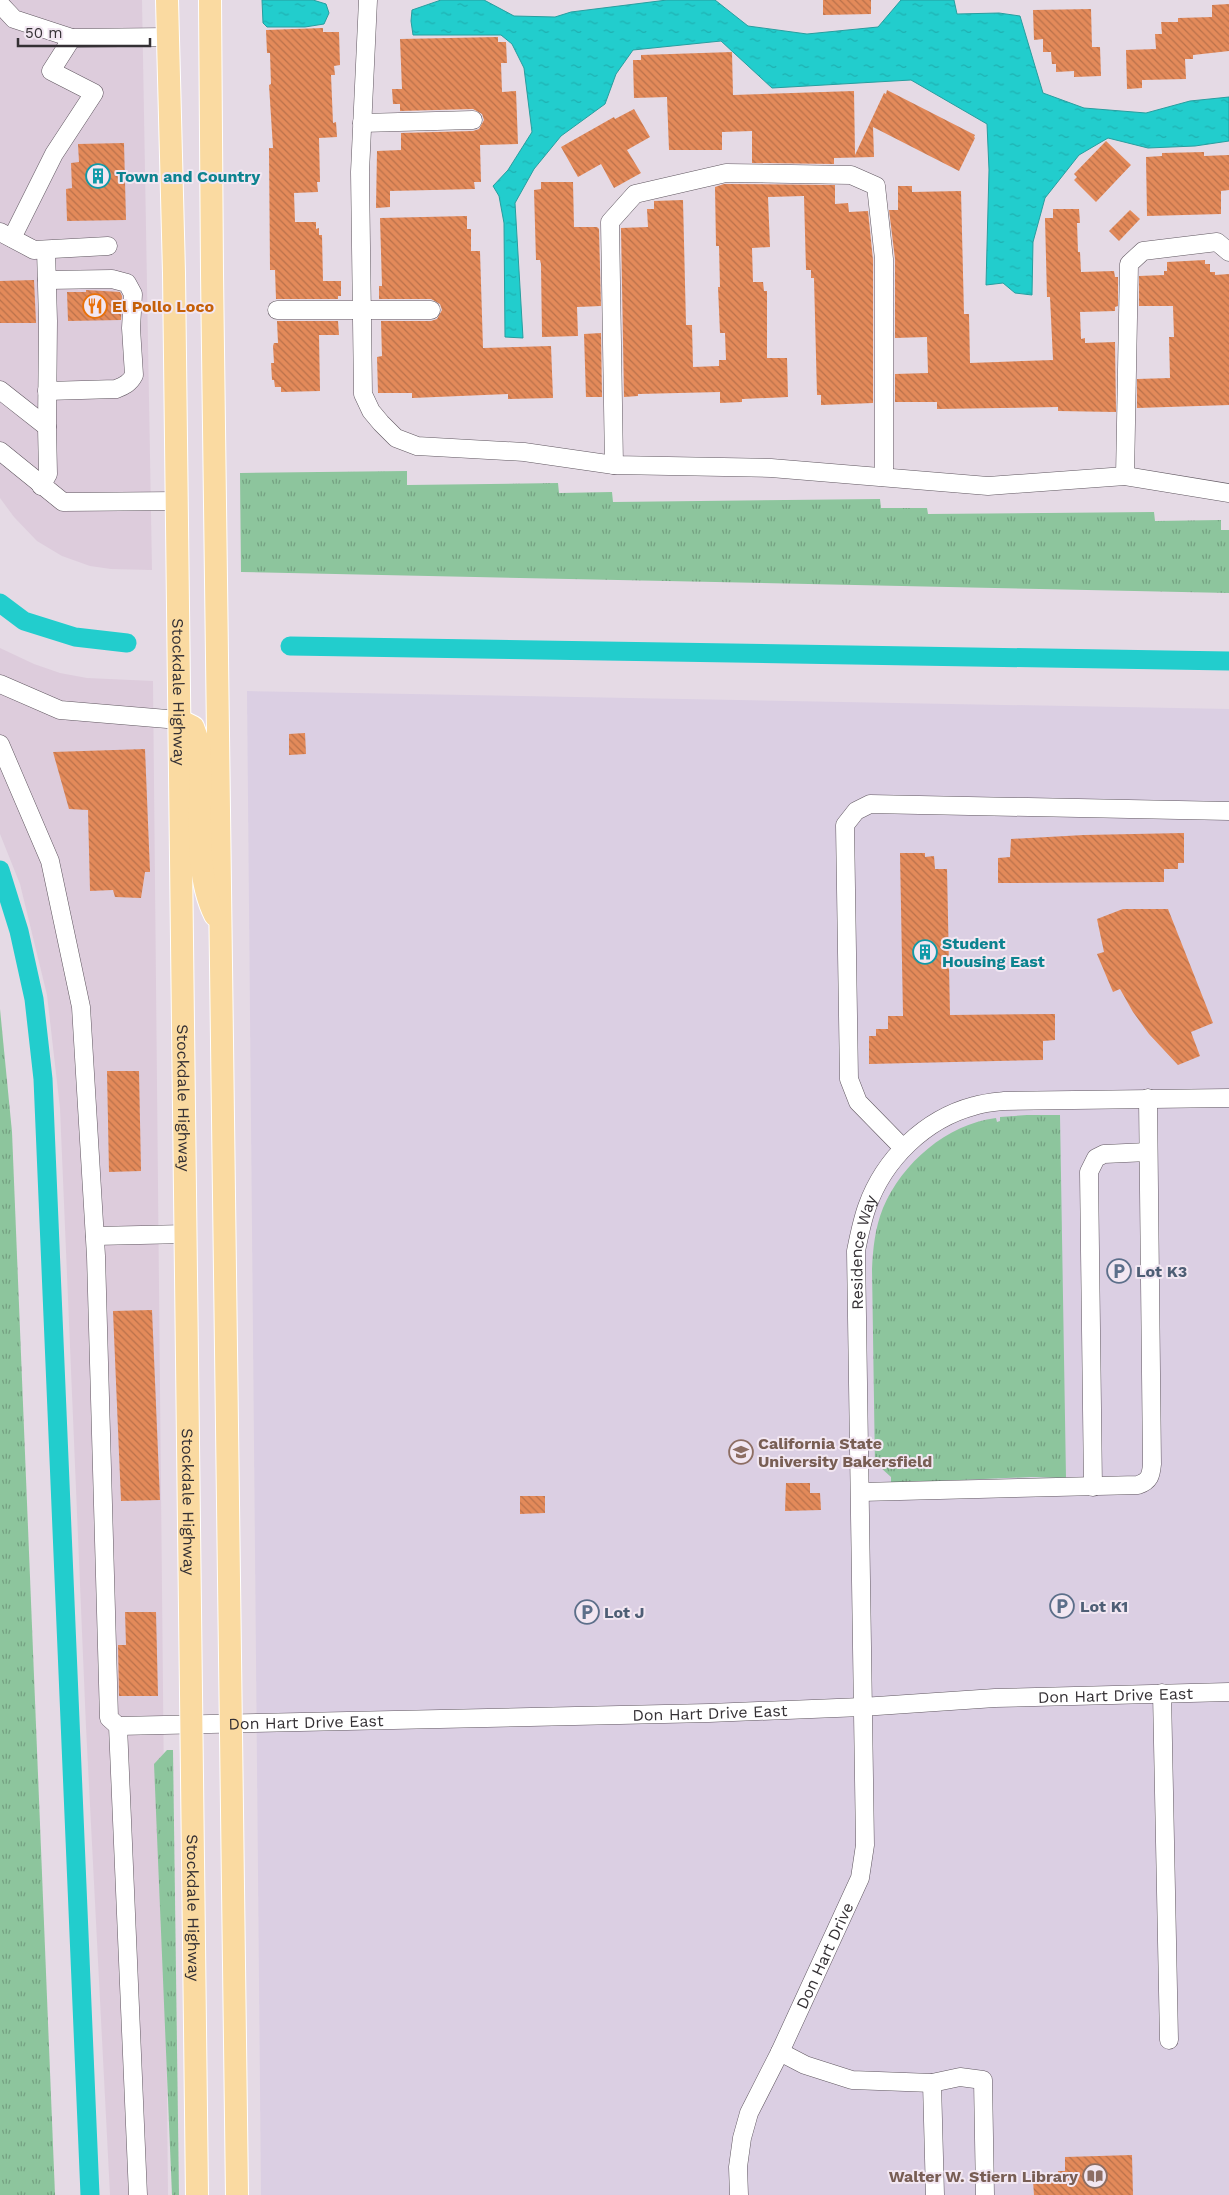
<svg xmlns="http://www.w3.org/2000/svg" width="1229" height="2195" font-family="'Work Sans',sans-serif">
  <style>
    .built { fill: #ddccdc }
    .education { fill: #dbcfe3 }
    .grass { fill: url(#grass-tufts) }
    .water { fill: url(#water-ripples); stroke: #279e9f }
    .lines { fill: none; stroke-linecap: round; stroke-linejoin: round }
    .canal { stroke: #22cdcd; stroke-width: 19 }
    .building { fill: url(#building-back-hatch) }
    .minor-casing { stroke: #605760; stroke-width: 19 }
    .major-casing { stroke: #fff; stroke-width: 24 }
    .minor { stroke: #fff; stroke-width: 18 }
    .major { stroke: #fadaa1; stroke-width: 22 }
    .labels { text-anchor: middle; dominant-baseline: central; stroke-width: 4; stroke-linejoin: round; paint-order: stroke }
    .culture-label { font-size: 16px; font-weight: bold; fill: #0d838f; stroke: #f2e7f2; text-anchor: start }
    .food-label { font-size: 16px; font-weight: bold; fill: #c56008; stroke: #f2e7f2; text-anchor: start }
    .street-label { font-size: 16px; fill: #343034; stroke: #f2e7f2 }
    .service-label { font-size: 16px; font-weight: bold; fill: #4e5e75; stroke: #f2e7f2; text-anchor: start }
    .education-label { font-size: 16px; font-weight: bold; fill: #785e54; stroke: #f2e7f2; text-anchor: start }
  </style>
  <defs>
    <pattern id="grass-tufts" width="24" height="20" patternUnits="userSpaceOnUse" patternTransform="scale(1.25)"><rect width="24" height="20" fill="#8dc59d"/><path d="M3 7l-1-3M5 7V3M7 7l1-3M15 17l-1-3M17 17v-4M19 17l1-3" fill="none" stroke="#74a081"/></pattern>
    <pattern id="water-ripples" width="26" height="14" patternUnits="userSpaceOnUse" patternTransform="scale(1.25)"><rect width="26" height="14" fill="#22cdcd"/><path d="M2 4q2-2 4 0t4 0M15 11q2-2 4 0t4 0" fill="none" stroke="#1fb0b1"/></pattern>
    <pattern id="building-back-hatch" width="6" height="6" patternUnits="userSpaceOnUse" patternTransform="scale(1.25)"><rect width="6" height="6" fill="#e38a5a"/><path d="M-1 5l2 2M0 0l6 6M5-1l2 2" fill="none" stroke="#b9714b"/></pattern>
  </defs>
  <rect width="100%" height="100%" fill="#e5dae5"/>
  <g class="built">
    <path d="M0,0H142L152,570L111,569L90,566L62,556L37,541L14,517L0,498Z"/>
    <path d="M0,648L34,664L60,673L87,678L153,681L168,2195H110L86,1727L60,1108L47,995L20,884L0,834Z"/>
  </g>
  <path class="education" d="M247,691L1229,709V2195H261Z"/>
  <g class="grass">
    <path d="M407,471V485L558,483L559,493L612,492L613,502L880,499L881,508H927L928,514L1154,512L1155,521L1221,520V530H1229V593L241,572L240,473Z"/>
    <path d="M0,1009L12,1132L55,2195H0Z"/>
    <path d="M1027,1115H1060L1066,1478L1031,1477L891,1483V1477L880,1467H875L872,1269C873,1248 875,1228 883,1208C902,1163 947,1124 996,1118L997,1122L1000,1121V1117Z"/>
    <path d="M167,1750H173L179,2195H172L154,1764Z"/>
  </g>
  <g class="water">
    <path d="M262,0H313L326,4L329,13L324,24L305,27H267L263,23Z"/>
    <path d="M441,0H484L514,16L555,17L571,12L667,0H715L748,26L807,34L878,27L901,0H954L957,14L999,13L1020,16L1043,93L1084,108L1146,113L1190,101L1229,97V141L1195,146L1148,148L1108,138L1079,155L1045,198L1033,242L1032,295L1015,293L1003,283L986,285L989,170L987,124L911,80L772,88L721,41L633,50L616,74L605,104L561,136L534,169L515,203L523,338L505,337L504,223L499,196L493,186L508,170L532,132L524,68L512,44L501,35H413L411,21L412,10Z"/>
  </g>
  <g class="lines">
    <g class="canal">
      <path d="M0,603L24,621L75,637L127,643"/>
      <path d="M290,646L1229,661"/>
      <path d="M0,870L19,931L34,999L43,1079L90,2195"/>
    </g>
  </g>
  <g class="building">
    <path d="M823,0H871V14L823,15Z"/>
    <path d="M1229,4V51L1193,55V59H1185L1186,79L1142,80V88L1127,89L1126,50L1156,49L1155,34H1162L1161,22H1178V18L1212,17V5Z"/>
    <path d="M1091,9L1092,47H1100L1101,76L1074,77V71L1056,72V64H1052L1051,52H1043V39L1034,40L1033,10Z"/>
    <path d="M323,28V32H339L340,65L334,66L335,75H331L333,123L336,122L337,137L319,138L320,182H317L318,192L294,193L295,222H316V229L319,228V235H322L323,281H341V296H338V299H276L275,270H270L269,148H273L269,85L271,84L270,53H267L266,30Z"/>
    <path d="M498,37V42H506L507,63H501L502,92L516,91L518,144L480,145L481,182H474L475,189L390,191V207L376,208L377,151L401,150V133L473,131L479,129L484,120L482,114L473,109L400,111V104H393L392,89H402L400,39Z"/>
    <path d="M732,52L733,95L854,91L855,155L884,93L886,94L887,90L975,135L974,137L975,138L959,171L873,127L874,157L834,158V164L752,163V131L722,132V150H669L667,97L634,98L633,60H641V55Z"/>
    <path d="M634,109L650,137L627,150L641,173L614,188L601,164L578,177L561,147L614,117L615,119Z"/>
    <path d="M1106,141L1131,165L1096,202L1074,180L1077,177L1074,174Z"/>
    <path d="M124,143L126,220L67,221L66,189L72,188L71,163L79,162L78,144Z"/>
    <path d="M1204,152V156L1229,155V190L1221,191V214L1147,216L1146,157L1162,156V153Z"/>
    <path d="M541,182H573L574,227H597L599,229L601,306L577,307L578,336L542,337L541,264L540,260H536L534,190L541,189Z"/>
    <path d="M724,184L835,185V204L848,203L849,212L868,211L873,260V403L821,405V395H817L814,278H811V270H806L804,196L768,197L770,247L752,248L753,282H763L764,291H767V358H787L788,397L742,399V402L720,403V392L638,394V396L624,397L621,228L648,227L647,209H654V201L683,200L686,325H692L693,367L719,366V360H726L725,333H720L718,287H720L719,246H716L715,187Z"/>
    <path d="M898,186H912V192L961,191L964,314H969L970,363L1053,360L1050,297H1047L1045,218H1053V209H1079L1080,223H1077L1078,252H1080L1081,272L1114,271L1115,277H1118V306L1115,307V311L1080,312L1081,339L1085,338V343L1115,342L1116,412L1058,411V407L937,409V402H895V374L928,373L927,337L895,338V259L889,210H898Z"/>
    <path d="M1130,210L1140,219L1119,241L1109,231Z"/>
    <path d="M467,216V229H471V251H480L483,348L551,346L553,398L508,399V394L412,398V393H378L377,357L382,356L381,321H431L437,319L442,310L440,304L431,299H379V286H382L380,218Z"/>
    <path d="M1205,260V264H1210V272H1215V275L1229,274V405L1137,408V379L1170,378L1169,337H1174L1173,306H1139V276L1164,275V271H1167V262Z"/>
    <path d="M34,280L36,323H0V281Z"/>
    <path d="M86,290L120,292L122,296L121,320L68,321L67,292H86Z"/>
    <path d="M277,321H338L339,335H319L320,391L281,392V387H275L274,380H272L271,363H274L273,346L274,343H278Z"/>
    <path d="M601,333L602,397H586L584,334Z"/>
    <path d="M305,733L306,754L289,755V734Z"/>
    <path d="M145,749L150,872H145L141,898L115,897L113,890L90,891L88,810L69,809L53,752Z"/>
    <path d="M1184,833V863H1178V869H1164V882L998,883V858L1010,857L1011,839L1084,835Z"/>
    <path d="M900,853H925V857L934,856L935,869H947L950,1015L1055,1014V1040L1043,1041V1060L869,1064V1036H876V1029H888V1016H903Z"/>
    <path d="M1123,909H1168L1213,1023L1191,1032L1200,1056L1178,1065L1149,1034L1133,1012L1120,989L1113,992L1097,954L1104,952L1097,919Z"/>
    <path d="M107,1071H139L141,1171L109,1172Z"/>
    <path d="M152,1310L160,1500L121,1501L113,1311Z"/>
    <path d="M786,1483H810V1493H820L821,1510L785,1511Z"/>
    <path d="M520,1496H545V1513L520,1514Z"/>
    <path d="M125,1612H156L158,1696H119L118,1645H126Z"/>
    <path d="M1132,2155L1133,2195H1034L1033,2181H1058V2171H1065V2157Z"/>
  </g>
  <g class="lines">
    <g class="minor-casing">
      <g id="minor">
        <path d="M368,0L360,172L363,394L371,411L381,423L396,438L417,446L524,452L614,465L771,468L988,486L1125,476L1229,493"/>
        <path d="M0,4L14,19L72,38L168,37"/>
        <path d="M362,123L473,120"/>
        <path d="M0,232L34,250L108,246"/>
        <path d="M12,238L54,154L94,93L51,71L72,38"/>
        <path d="M46,250L48,321L47,427"/>
        <path d="M47,280L112,279L127,283L133,294L131,328L134,375C130,383 124,386 116,389L47,391"/>
        <path d="M277,310H431"/>
        <path d="M0,390L47,427L48,474L41,486"/>
        <path d="M0,451L63,502L177,501"/>
        <path d="M614,465L610,222L635,194L726,173L851,175L876,186L884,259V477"/>
        <path d="M1125,476L1129,264L1143,251L1217,242L1229,252"/>
        <path d="M0,684L60,710L179,720"/>
        <path d="M0,744L50,861L81,1007L96,1256L109,1718L118,1726L138,2195"/>
        <path d="M903,1148L858,1102L849,1079L845,825L856,811L870,804L1229,811"/>
        <path d="M95,1236L186,1234"/>
        <path d="M1093,1487L1089,1172L1096,1158L1104,1154L1148,1152"/>
        <path d="M861,1492L1138,1485C1150,1481 1151,1475 1152,1464L1148,1098"/>
        <path d="M1162,1693L1169,2040"/>
        <path id="s1" d="M118,1726L709,1713L862,1707L995,1698L1229,1692"/>
        <path d="M780,2052L805,2065L852,2080L932,2083L960,2077L983,2080L985,2195"/>
        <path d="M932,2083L935,2195"/>
        <path id="s2" d="M739,2195L738,2167L742,2138L749,2113L780,2052L860,1878L865,1845L856,1251C859,1236 862,1221 867,1207C884,1159 925,1119 974,1106C983,1103 994,1102 1004,1101L1229,1098"/>
      </g>
    </g>
    <g class="major-casing">
      <g id="major">
        <path id="s3" d="M167,0L174,273L197,2195"/>
        <path d="M210,0L212,273L237,2195"/>
        <path d="M179,720L193,727L199,744C204,797 191,867 215,915"/>
      </g>
    </g>
    <use href="#minor" class="minor"/>
    <use href="#major" class="major"/>
  </g>
  <defs>
    <g id="building-ring" transform="scale(1.25)"><circle r="9.5" fill="#f2e7f2" stroke="#0f9aa8" stroke-width="1.5"/><path d="M-4-6H4V6H1V3H-1V6H-4ZM-2.5-4.3h1.7v1.8h-1.7ZM.8-4.3h1.7v1.8H.8ZM-2.5-1h1.7V.8h-1.7ZM.8-1h1.7V.8H.8Z" fill="#0f9aa8"/></g>
    <g id="restaurant-ring" transform="scale(1.25)"><circle r="9.5" fill="#f2e7f2" stroke="#e8710a" stroke-width="1.5"/><path d="M-5-6h1v4h1v-4h1v4h1v-4h1v5L-1.5 .5V6h-2V.5L-5-1ZM5-6V6H3V1.5H1.5Q1.5-4 5-6Z" fill="#e8710a"/></g>
    <g id="parking-ring" transform="scale(1.25)"><circle r="9.5" fill="#f2e7f2" stroke="#5c6f8a" stroke-width="1.5"/><path d="M-3.5-5.5H1a3.5 3.5 0 0 1 0 7H-1V5.5H-3.5ZM-1-3.4V-.6H.8a1.4 1.4 0 0 0 0-2.8Z" fill="#5c6f8a"/></g>
    <g id="university-ring" transform="scale(1.25)"><circle r="9.5" fill="#f2e7f2" stroke="#8d6e63" stroke-width="1.5"/><path d="M0-5L7-2L0 1L-7-2ZM-4 1L0 2.5L4 1V4Q0 6-4 4Z" fill="#8d6e63"/></g>
    <g id="library-ring" transform="scale(1.25)"><circle r="9.5" fill="#f2e7f2" stroke="#8d6e63" stroke-width="1.5"/><path d="M-6-4Q-3-5.5-.7-3.5V5Q-3 3-6 4ZM6-4Q3-5.5 .7-3.5V5Q3 3 6 4Z" fill="#8d6e63"/></g>
  </defs>
  <g fill-rule="evenodd">
    <use href="#building-ring" x="98" y="176"/>
    <use href="#restaurant-ring" x="95" y="306"/>
    <use href="#building-ring" x="925" y="952"/>
    <use href="#parking-ring" x="1119" y="1271"/>
    <use href="#university-ring" x="741" y="1452"/>
    <use href="#parking-ring" x="1062" y="1606"/>
    <use href="#parking-ring" x="587" y="1612"/>
    <use href="#library-ring" x="1095" y="2176"/>
  </g>
  <g class="labels">
    <g class="culture-label">
      <text x="116" y="176">Town and Country</text>
      <text x="942" y="943">Student<tspan x="942" dy="18">Housing East</tspan></text>
    </g>
    <g class="food-label">
      <text x="112" y="306">El Pollo Loco</text>
    </g>
    <g class="street-label">
      <text stroke="none"><textPath href="#s3" startOffset="692">Stockdale Highway</textPath></text>
      <text stroke="none"><textPath href="#s3" startOffset="1098">Stockdale Highway</textPath></text>
      <text stroke="none"><textPath href="#s2" startOffset="970">Residence Way</textPath></text>
      <text stroke="none"><textPath href="#s3" startOffset="1502">Stockdale Highway</textPath></text>
      <text stroke="none"><textPath href="#s1" startOffset="998">Don Hart Drive East</textPath></text>
      <text stroke="none"><textPath href="#s1" startOffset="592">Don Hart Drive East</textPath></text>
      <text stroke="none"><textPath href="#s1" startOffset="188">Don Hart Drive East</textPath></text>
      <text stroke="none"><textPath href="#s3" startOffset="1908">Stockdale Highway</textPath></text>
      <text stroke="none"><textPath href="#s2" startOffset="258">Don Hart Drive</textPath></text>
    </g>
    <g class="service-label">
      <text x="1136" y="1271">Lot K3</text>
      <text x="1080" y="1606">Lot K1</text>
      <text x="604" y="1612">Lot J</text>
    </g>
    <g class="education-label">
      <text x="758" y="1443">California State<tspan x="758" dy="18">University Bakersfield</tspan></text>
      <text x="1078" y="2176" text-anchor="end">Walter W. Stiern Library</text>
    </g>
  </g>
  <path d="M18 38v8h132v-8" fill="none" stroke="#343034" stroke-width="2.5"/>
  <text x="25" y="38" font-size="15" fill="#343034" stroke="#f2e7f2" stroke-width="4" paint-order="stroke">50 m</text>
</svg>
